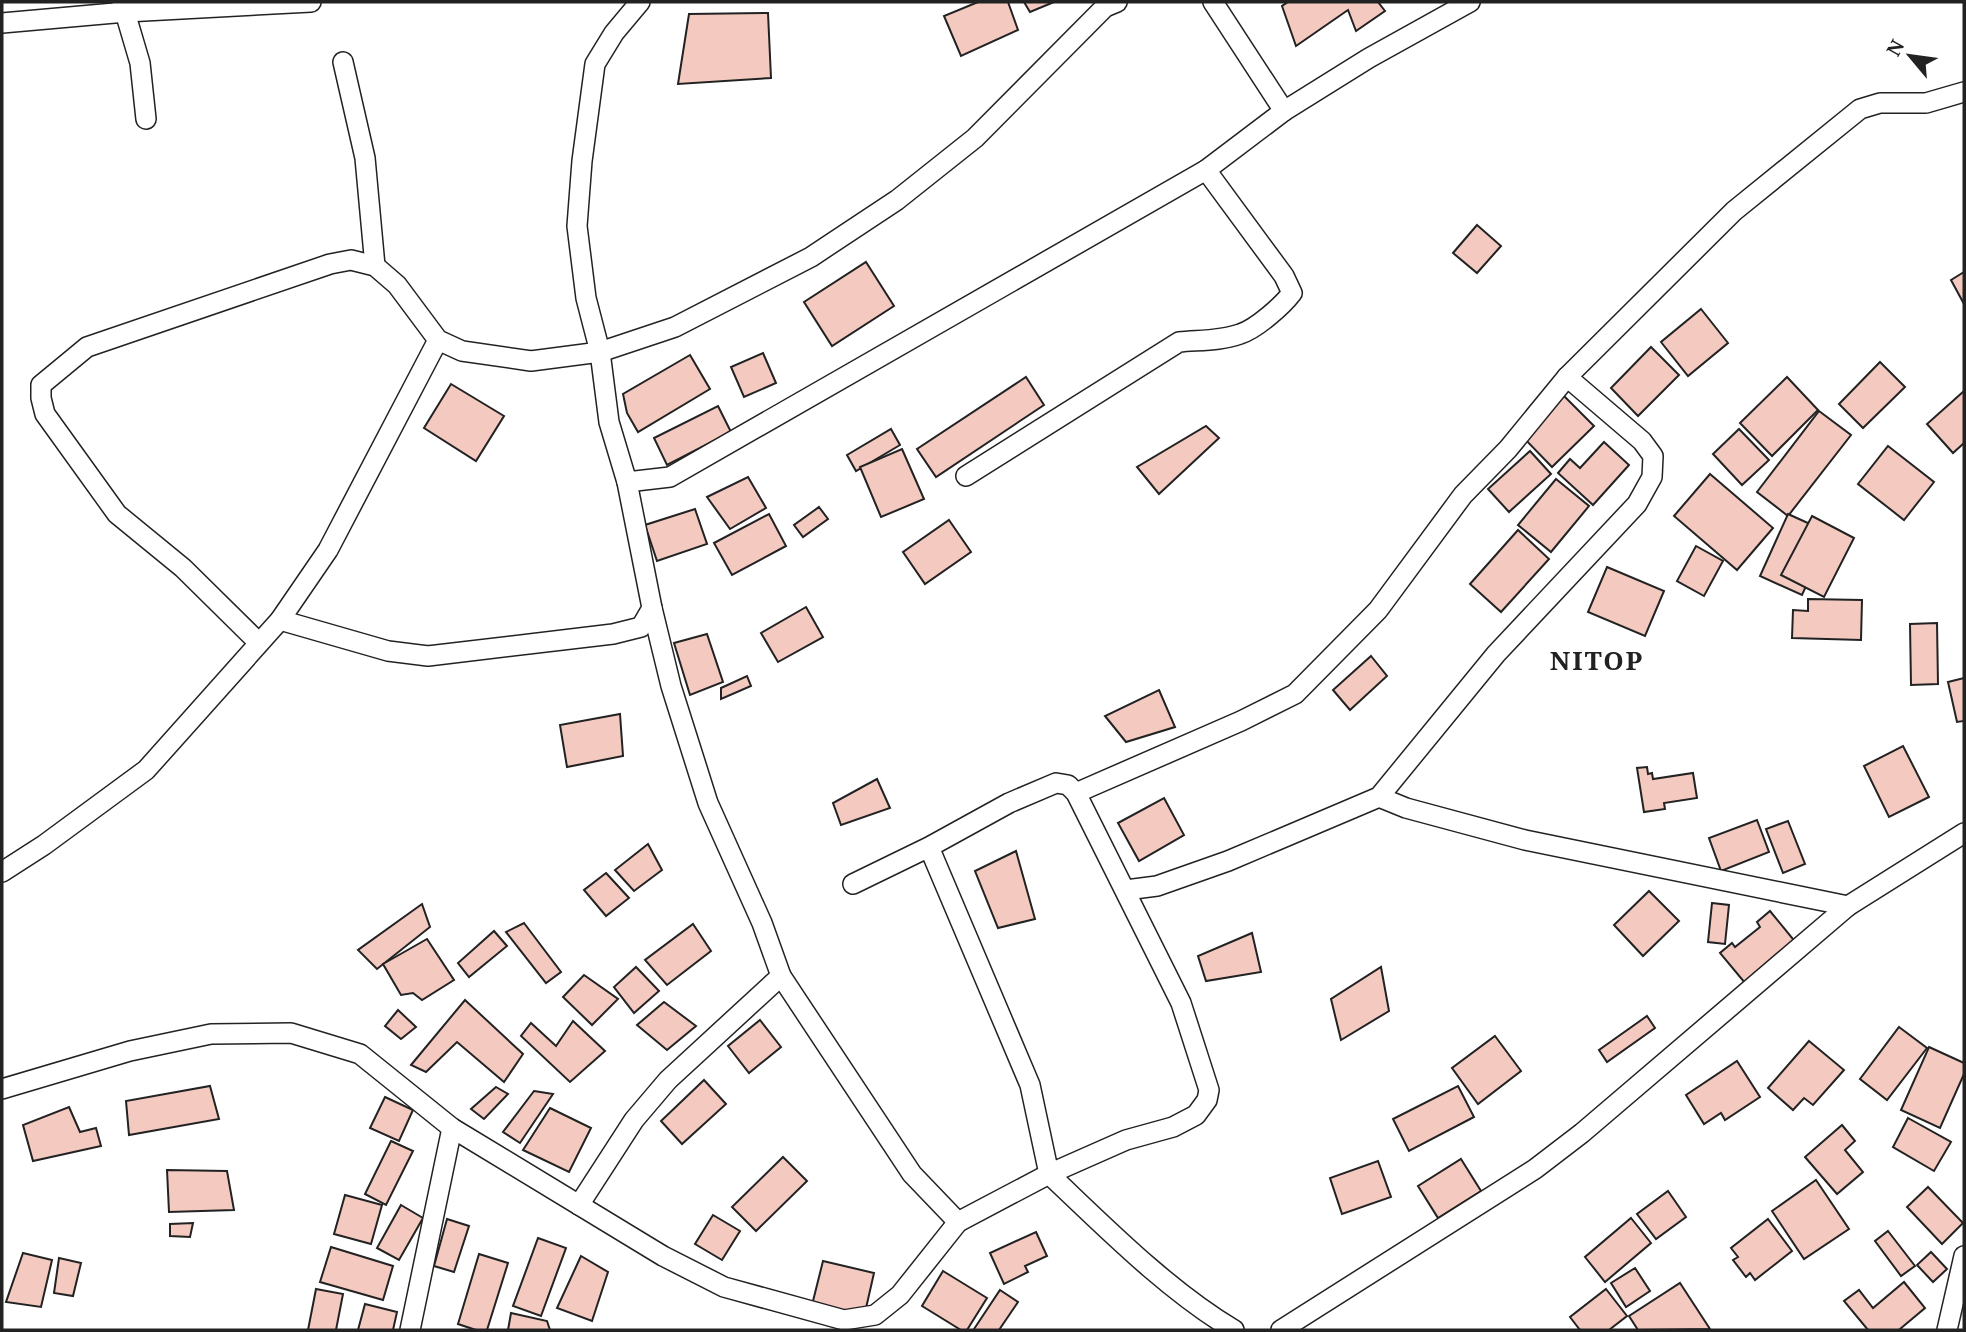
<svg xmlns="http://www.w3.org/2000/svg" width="1966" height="1332" font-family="'Noto Serif',serif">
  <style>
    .building { fill: #f3c9c0; stroke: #222; stroke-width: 2 }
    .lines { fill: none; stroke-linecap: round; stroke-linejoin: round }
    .minor-casing { stroke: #222; stroke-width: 22 }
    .minor { stroke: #fff; stroke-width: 19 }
    .labels { text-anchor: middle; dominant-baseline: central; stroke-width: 5; stroke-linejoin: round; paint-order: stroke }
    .district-label { font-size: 26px; font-weight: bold; letter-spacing: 2px; fill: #222; stroke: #fff }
  </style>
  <rect width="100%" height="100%" fill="#fff"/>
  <g class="building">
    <path d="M978,2H1008L1018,30L961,56L944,16Z"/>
    <path d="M1024,2H1054L1030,12Z"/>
    <path d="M1288,2H1378L1385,11L1356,31L1348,10L1296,46L1282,6Z"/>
    <path d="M768,13L771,78L678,84L689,14Z"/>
    <path d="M1477,225L1501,246L1477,273L1453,253Z"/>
    <path d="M866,262L894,306L832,346L804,302Z"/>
    <path d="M1964,272V304L1951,280Z"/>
    <path d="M1701,309L1728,343L1688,376L1661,342Z"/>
    <path d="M1651,347L1679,375L1638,416L1611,388Z"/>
    <path d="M763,353L776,383L744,397L731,367Z"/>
    <path d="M690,355L710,389L638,432L627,413L623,394Z"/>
    <path d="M1880,362L1905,387L1863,428L1839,404Z"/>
    <path d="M1026,377L1044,405L936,477L917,449Z"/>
    <path d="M1787,377L1818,410L1772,456L1740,423Z"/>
    <path d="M451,384L504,416L476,461L424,428Z"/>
    <path d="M1964,391V443L1953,453L1927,424Z"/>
    <path d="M1562,394L1594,426L1552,467L1521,435Z"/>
    <path d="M718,406L731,432L667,465L654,438Z"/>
    <path d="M1819,411L1851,435L1788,516L1757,492Z"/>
    <path d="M1206,426L1219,438L1159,494L1137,467Z"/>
    <path d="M891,429L900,445L856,471L847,455Z"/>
    <path d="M1739,429L1769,460L1742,485L1713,454Z"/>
    <path d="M1604,442L1629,465L1593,505L1558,473L1570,459L1580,468Z"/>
    <path d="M1888,446L1934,482L1904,520L1858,484Z"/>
    <path d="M902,449L924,499L881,517L860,467Z"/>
    <path d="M1530,451L1551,474L1509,512L1488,489Z"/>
    <path d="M1710,474L1773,528L1737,570L1674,516Z"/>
    <path d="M748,477L766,508L730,529L707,497Z"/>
    <path d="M1556,479L1589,506L1551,552L1518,525Z"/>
    <path d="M819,507L828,519L803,537L794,525Z"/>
    <path d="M695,509L707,544L657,561L645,525Z"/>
    <path d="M769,514L786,546L732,575L714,543Z"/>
    <path d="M1788,514L1830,533L1802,595L1760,576Z"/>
    <path d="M1812,516L1854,538L1824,597L1781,575Z"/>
    <path d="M949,520L971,552L925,584L903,552Z"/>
    <path d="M1518,530L1549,559L1501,612L1470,584Z"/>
    <path d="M1696,546L1723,561L1704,596L1677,581Z"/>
    <path d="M1607,567L1664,591L1645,636L1588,612Z"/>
    <path d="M1808,599L1862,600L1861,640L1792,638L1793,610L1808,611Z"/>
    <path d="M806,607L823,637L778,662L761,633Z"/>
    <path d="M1937,623L1938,684L1911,685L1910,624Z"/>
    <path d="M707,634L723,682L690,695L674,643Z"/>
    <path d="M1371,656L1387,676L1350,710L1333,690Z"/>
    <path d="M747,676L751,686L721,699V688Z"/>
    <path d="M1964,678V721L1957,722L1948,682Z"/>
    <path d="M1159,690L1175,727L1126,742L1105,716Z"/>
    <path d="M620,714L623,756L567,767L560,725Z"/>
    <path d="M1903,746L1929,797L1889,817L1864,766Z"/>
    <path d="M1647,767L1648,774L1652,773L1653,779L1693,773L1697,798L1664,803L1665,809L1644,812L1637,768Z"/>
    <path d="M877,779L890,808L841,825L833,803Z"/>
    <path d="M1164,798L1184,835L1139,861L1118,823Z"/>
    <path d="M1757,820L1769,852L1721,871L1709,838Z"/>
    <path d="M1788,821L1805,864L1783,873L1766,829Z"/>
    <path d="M648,844L662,870L634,891L615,870Z"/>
    <path d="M1016,851L1035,919L998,928L975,871Z"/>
    <path d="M606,873L629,898L606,916L584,890Z"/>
    <path d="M1649,891L1679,921L1643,956L1614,925Z"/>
    <path d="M1712,903L1729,905L1725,944L1708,942Z"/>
    <path d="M422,904L430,927L377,969L358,950Z"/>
    <path d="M1770,911L1797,944L1750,989L1720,953L1732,943L1735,947L1760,927L1757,922Z"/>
    <path d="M524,923L561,972L546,983L506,932Z"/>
    <path d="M693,924L711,951L667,985L645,960Z"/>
    <path d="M494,931L507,946L469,977L458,963Z"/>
    <path d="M1252,933L1261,972L1206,981L1198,956Z"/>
    <path d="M427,939L454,980L422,1000L413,993L401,995L383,964Z"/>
    <path d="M636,967L659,991L634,1013L614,987Z"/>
    <path d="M1381,967L1389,1011L1341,1040L1331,999Z"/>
    <path d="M584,975L618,999L592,1025L563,997Z"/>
    <path d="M465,1000L523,1054L504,1082L457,1042L426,1072L411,1065Z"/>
    <path d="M664,1002L696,1026L667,1050L637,1025Z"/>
    <path d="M398,1010L416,1027L401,1039L385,1026Z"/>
    <path d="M1647,1016L1655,1028L1607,1062L1599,1050Z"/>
    <path d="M760,1020L781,1047L749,1073L728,1046Z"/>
    <path d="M573,1021L605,1051L570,1082L521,1036L531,1023L556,1046Z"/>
    <path d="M1899,1027L1927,1048L1887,1100L1860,1079Z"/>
    <path d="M1495,1036L1521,1071L1478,1104L1452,1068Z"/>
    <path d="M1809,1041L1844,1070L1813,1105L1804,1098L1793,1110L1768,1088Z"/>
    <path d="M1929,1047L1964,1063V1074L1940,1128L1901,1110Z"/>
    <path d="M1737,1061L1760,1097L1725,1120L1721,1113L1704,1124L1686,1095Z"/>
    <path d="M704,1080L726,1104L682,1144L661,1121Z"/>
    <path d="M210,1086L219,1119L129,1135L126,1101Z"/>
    <path d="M1458,1086L1474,1117L1409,1151L1393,1119Z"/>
    <path d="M496,1087L508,1094L484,1119L471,1109Z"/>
    <path d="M534,1091L553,1094L520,1143L503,1132Z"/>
    <path d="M385,1097L413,1110L399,1141L370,1128Z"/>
    <path d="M69,1107L80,1132L96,1128L101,1146L33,1161L23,1125Z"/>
    <path d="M550,1108L591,1128L569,1172L523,1150Z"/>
    <path d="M1908,1118L1951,1142L1934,1171L1893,1147Z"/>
    <path d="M1842,1125L1855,1141L1845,1150L1863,1172L1837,1194L1805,1157Z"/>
    <path d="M391,1141L413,1151L386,1205L365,1194Z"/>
    <path d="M783,1157L807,1181L756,1231L732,1207Z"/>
    <path d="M1461,1159L1481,1191L1438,1218L1418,1186Z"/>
    <path d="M1378,1161L1391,1197L1342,1214L1330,1178Z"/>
    <path d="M167,1170L227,1171L234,1210L169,1212Z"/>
    <path d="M1816,1180L1849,1229L1804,1259L1772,1211Z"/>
    <path d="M1928,1187L1963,1223L1942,1244L1907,1207Z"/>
    <path d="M1668,1191L1686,1217L1656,1239L1637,1214Z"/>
    <path d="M345,1195L382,1205L371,1244L334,1234Z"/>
    <path d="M401,1205L423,1218L399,1260L377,1248Z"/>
    <path d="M713,1215L740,1231L722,1260L695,1244Z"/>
    <path d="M1631,1218L1651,1243L1605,1282L1585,1257Z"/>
    <path d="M447,1219L469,1226L454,1272L434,1266Z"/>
    <path d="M1768,1219L1792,1251L1755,1280L1750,1273L1746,1277L1733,1260L1738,1257L1731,1248Z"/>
    <path d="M193,1223L190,1237L170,1236V1224Z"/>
    <path d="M1888,1231L1915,1266L1901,1276L1875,1241Z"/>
    <path d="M1036,1232L1047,1256L1025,1266L1028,1272L1004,1284L990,1253Z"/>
    <path d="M538,1238L566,1248L541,1316L513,1306Z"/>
    <path d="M331,1247L393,1266L383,1300L320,1282Z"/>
    <path d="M1931,1252L1947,1269L1933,1282L1917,1265Z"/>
    <path d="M23,1253L52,1260L41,1307L6,1302Z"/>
    <path d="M479,1254L508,1263L487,1330H476L458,1324Z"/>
    <path d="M581,1256L608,1272L592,1321L557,1308Z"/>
    <path d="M59,1258L81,1263L73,1296L54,1293Z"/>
    <path d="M823,1261L874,1273L864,1317L812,1305Z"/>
    <path d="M1635,1268L1650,1291L1626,1307L1611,1283Z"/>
    <path d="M943,1271L987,1298L967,1330H961L922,1306Z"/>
    <path d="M1904,1282L1925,1308L1900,1329L1902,1330H1868L1844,1301L1859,1290L1873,1308Z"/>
    <path d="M1680,1283L1710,1329L1638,1330L1629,1316Z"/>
    <path d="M316,1289L343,1294L336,1330H308Z"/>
    <path d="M1606,1289L1627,1316L1609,1330H1580L1570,1317Z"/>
    <path d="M1000,1290L1018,1302L999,1330H975L974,1329Z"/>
    <path d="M365,1304L397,1312L393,1330H358Z"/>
    <path d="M511,1313L547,1321L550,1330H508Z"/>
  </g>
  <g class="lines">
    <g class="minor-casing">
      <g id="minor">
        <path d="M122,2L140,63L146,119"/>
        <path d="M640,2L614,33L595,64L582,161L577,226L586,298L600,352L609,422L627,482L670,477L1206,170L1284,111L1369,58L1470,2"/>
        <path d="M1213,2L1284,111"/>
        <path d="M2,23L126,12L311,2"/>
        <path d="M343,62L365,158L375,266"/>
        <path d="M966,476L1179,342C1199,340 1221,341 1240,334C1256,329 1282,306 1292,293L1284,276L1206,170"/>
        <path d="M652,608L671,686L708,803L762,923L781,976L912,1174L958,1222L1049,1174C1105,1227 1167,1290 1234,1330"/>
        <path d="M280,620L388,651L428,656L613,634L641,627L652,608L627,482"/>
        <path d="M259,643L183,568L117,514L45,414L41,398V385L87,347L330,264L351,260L375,266L397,285L438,340L462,351L531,361L600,352L675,327L811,257L897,200L975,138L1105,7L1117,2"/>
        <path d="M1076,793L1241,721L1295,694L1378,610L1463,495L1508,449L1567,377L1734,211L1860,109L1880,103H1926L1964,92"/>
        <path d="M1379,797L1406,808L1525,840L1848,906"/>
        <path d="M2,872L44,845L146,770L280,620L328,550L438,340"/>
        <path d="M853,884L929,847L1030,1085L1049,1174L1126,1140L1173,1127L1196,1115L1207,1100L1209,1090L1181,1003L1076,793L1068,785L1056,783L1009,803L929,847"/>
        <path d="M1126,890L1157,886L1228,861L1379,797L1496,654L1637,504L1652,477L1653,456L1642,441L1567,377"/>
        <path d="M2,1089L130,1051L211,1034L291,1033L360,1054L452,1128L663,1256L724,1287L844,1320L875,1315L900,1295L958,1222"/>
        <path d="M579,1205L634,1120L668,1080L781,976"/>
        <path d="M410,1330L452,1128"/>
        <path d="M1281,1330L1535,1169L1582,1133L1848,906L1964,833"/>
        <path d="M1947,1330L1964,1256"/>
      </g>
    </g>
    <use href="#minor" class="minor"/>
  </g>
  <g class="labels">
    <g class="district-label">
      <text x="1597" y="660">NITOP</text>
    </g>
  </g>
  <rect width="1966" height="1332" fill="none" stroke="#222222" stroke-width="7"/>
  <g transform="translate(1910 56) rotate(299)" stroke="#ffffff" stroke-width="5" paint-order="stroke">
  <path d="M0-5L12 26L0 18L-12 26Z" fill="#222222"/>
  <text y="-10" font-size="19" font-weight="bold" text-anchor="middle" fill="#222222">N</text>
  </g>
</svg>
